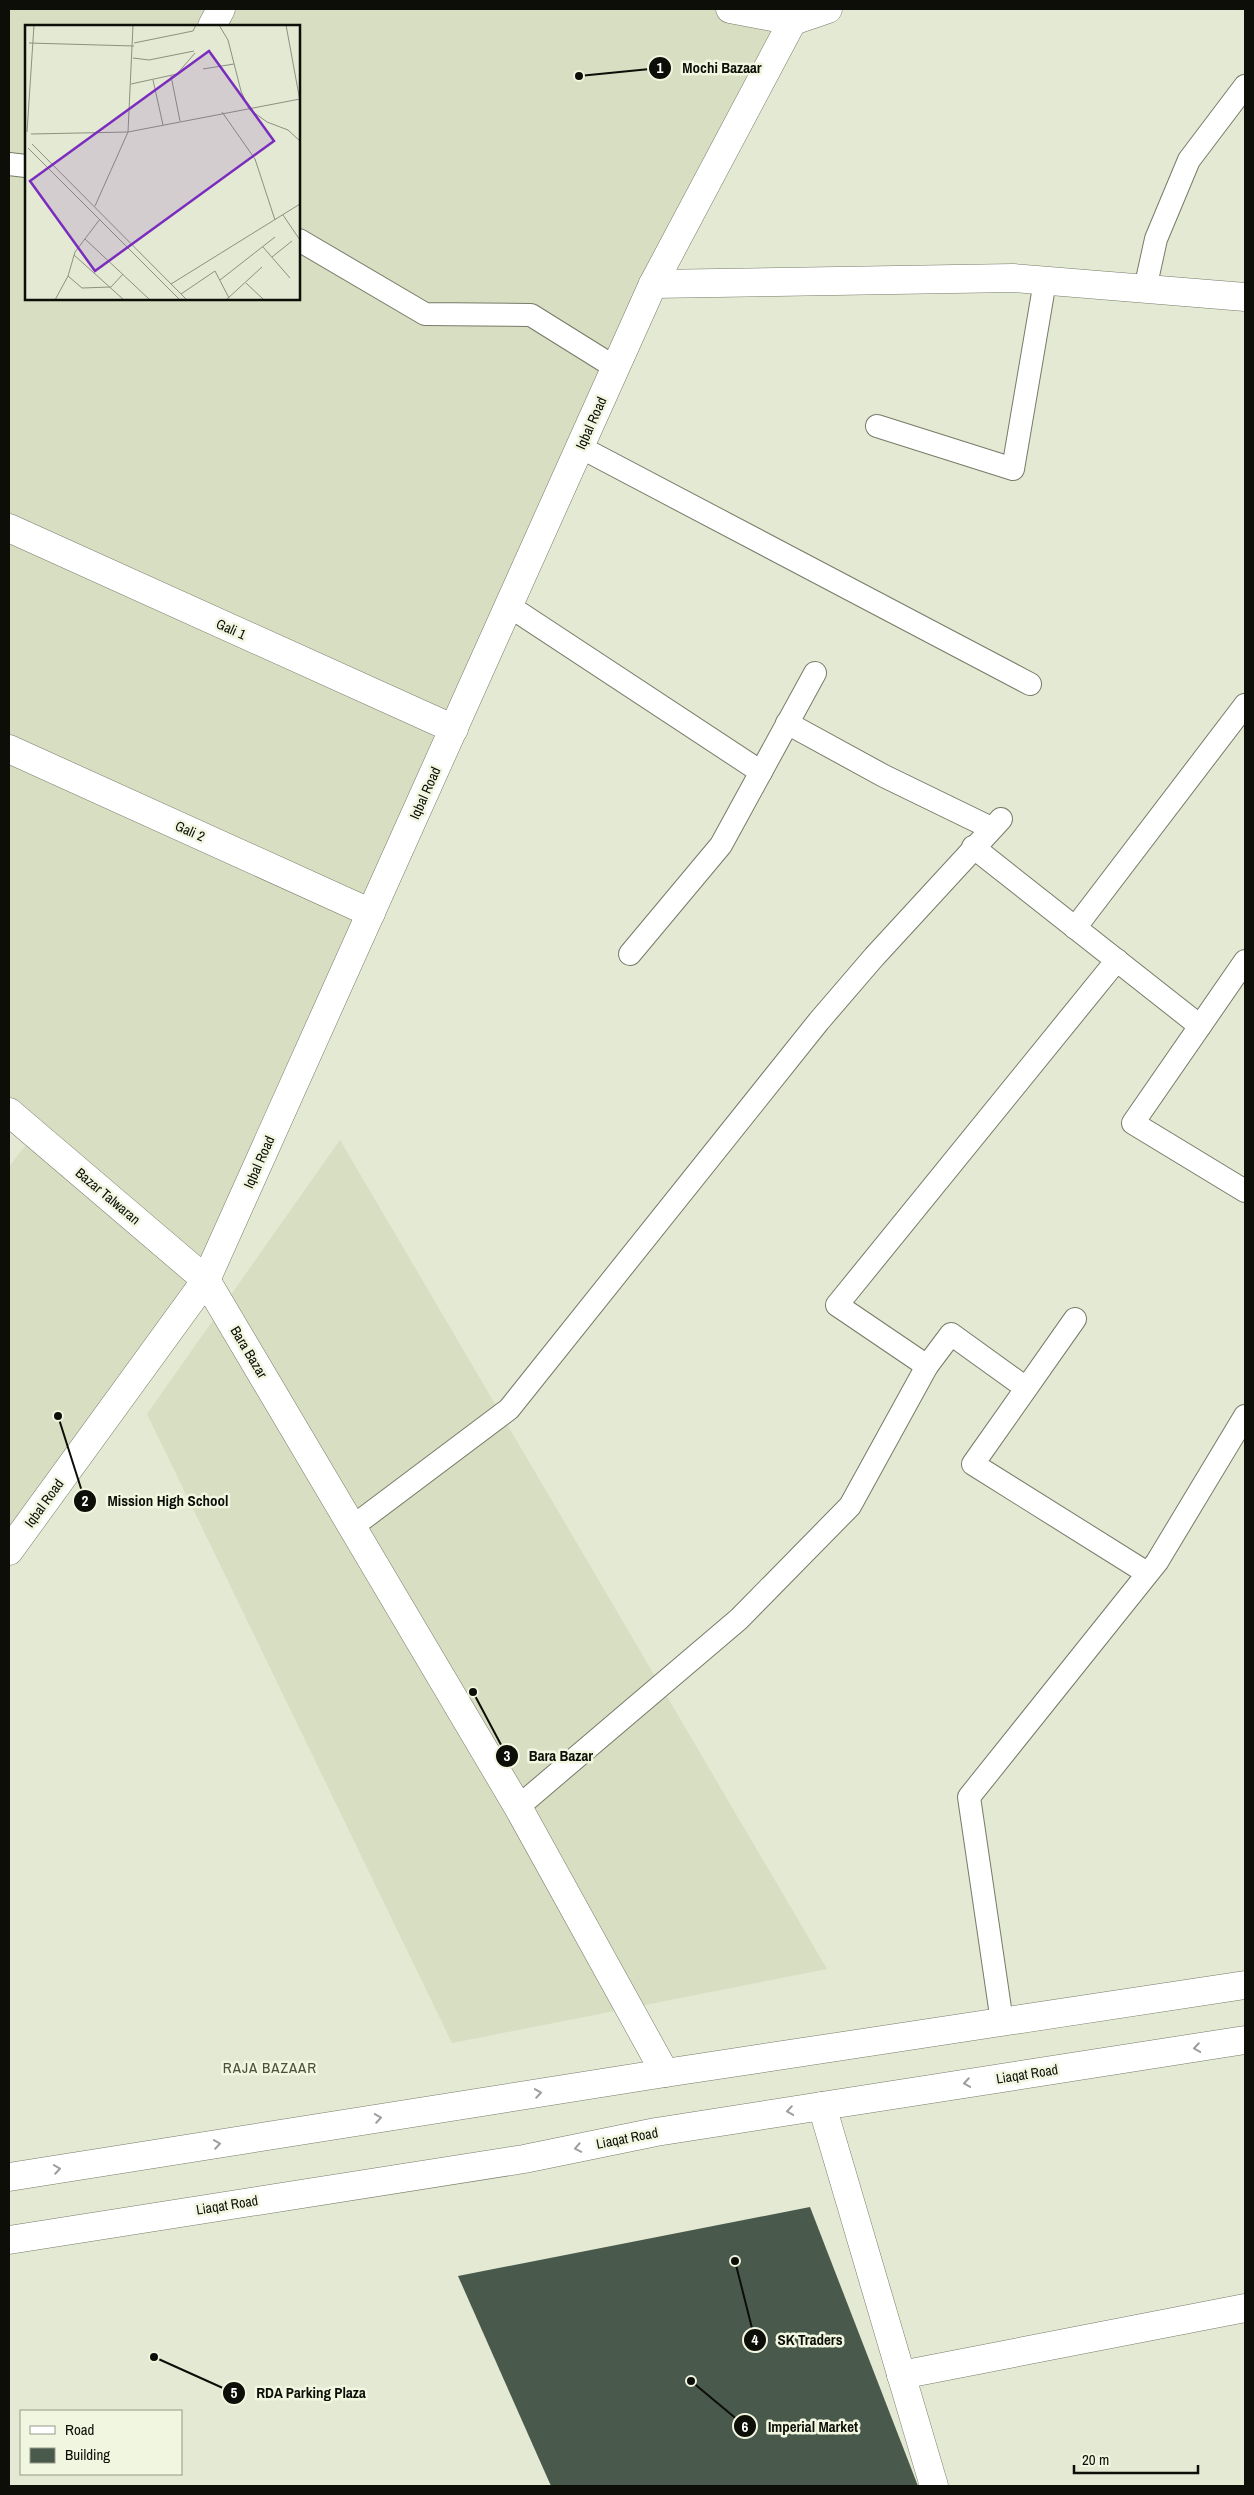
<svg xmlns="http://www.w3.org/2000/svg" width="1254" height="2495" font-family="'Archivo Narrow',sans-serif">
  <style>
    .built { fill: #d7dec2; fill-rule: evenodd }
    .building { fill: #495a4d }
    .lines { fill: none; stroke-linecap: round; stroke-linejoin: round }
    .service-casing { stroke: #777b68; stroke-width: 24 }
    .minor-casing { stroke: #777b68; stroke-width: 29 }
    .tertiary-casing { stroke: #777b68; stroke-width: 29 }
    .secondary-casing { stroke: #777b68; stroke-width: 29 }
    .service { stroke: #fff; stroke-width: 22 }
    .minor { stroke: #fff; stroke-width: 28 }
    .tertiary { stroke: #fff; stroke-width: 28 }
    .secondary { stroke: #fff; stroke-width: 28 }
    .oneway { stroke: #9e9f9c }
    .labels { text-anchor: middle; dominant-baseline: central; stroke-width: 5; stroke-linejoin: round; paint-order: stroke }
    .street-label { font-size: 14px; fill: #0c0e07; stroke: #f1f6e0 }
    .neighbourhood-label { font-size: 15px; letter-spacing: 1px; fill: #4c513f; stroke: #f1f6e0 }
    .inset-road { fill: none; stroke: #8d9181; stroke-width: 1 }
    .view { fill: #7b2cbf; fill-opacity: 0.15; stroke: #7b2cbf; stroke-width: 2.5 }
    .inset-edge { fill: none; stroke: #0c0e07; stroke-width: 2.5 }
    .leader { fill: none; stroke: #0c0e07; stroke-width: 2 }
    .callout-dot { fill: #0c0e07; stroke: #f1f6e0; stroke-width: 2 }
    .mark-label { font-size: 15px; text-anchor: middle; font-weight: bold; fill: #fff }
    .callout-label { font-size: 15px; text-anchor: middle; font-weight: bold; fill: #0c0e07; stroke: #f1f6e0; stroke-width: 5; stroke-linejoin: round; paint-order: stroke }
  </style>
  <rect width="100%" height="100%" fill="#e3e9d3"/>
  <g class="built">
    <path d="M9,9H781L206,1280L9,1551V1167L34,1134L9,1112ZM26,26H299V299H26Z"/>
    <path d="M340,1140L827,1969L452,2043L147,1414Z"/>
  </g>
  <path class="building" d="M810,2207L918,2486H551L458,2276Z"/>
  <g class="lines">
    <g class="service-casing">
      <g id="service">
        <path d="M9,164L26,166"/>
        <path d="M299,240L425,314L531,315L616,368"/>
        <path d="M1145,289L1156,239L1189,160L1245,86"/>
        <path d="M877,426L1013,469L1045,281"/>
        <path d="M580,447L1030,684"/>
        <path d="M509,606L761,772"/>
        <path d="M787,723L884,776L991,828"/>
        <path d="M973,847L1200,1026"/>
        <path d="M1075,928L1245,705"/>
        <path d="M630,954L721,845L815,673"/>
        <path d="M1245,961L1133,1123L1245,1191"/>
        <path d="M1075,1319L973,1464L1147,1573"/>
        <path d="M927,1366L837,1305L1117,960"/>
        <path d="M352,1527L509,1409L819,1021L874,957L1001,819"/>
        <path d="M518,1807L739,1619L850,1506L927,1366L951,1334L1026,1388"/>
        <path d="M1002,2022L969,1797L1157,1562L1245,1416"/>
      </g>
    </g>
    <g class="minor-casing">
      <g id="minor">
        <path d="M212,26L221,9"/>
        <path d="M653,284L1013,278L1245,297"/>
        <path d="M9,528L454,729"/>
        <path d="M9,749L371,913"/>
        <path d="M9,1112L206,1280L518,1807L665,2073"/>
        <path d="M822,2106L934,2486"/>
        <path d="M901,2375L1245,2308"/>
      </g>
    </g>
    <g class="tertiary-casing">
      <g id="tertiary">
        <path d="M730,9L793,21L828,9"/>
        <path d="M9,1551L206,1280L653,284L799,9"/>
      </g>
    </g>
    <g class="secondary-casing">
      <g id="secondary">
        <path d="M9,2177L665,2073L1245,1985"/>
        <path d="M9,2240L524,2159L656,2132L1245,2040"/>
      </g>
    </g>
    <use href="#service" class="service"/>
    <use href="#minor" class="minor"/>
    <use href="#tertiary" class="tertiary"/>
    <use href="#secondary" class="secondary"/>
  </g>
  <defs><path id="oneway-chevron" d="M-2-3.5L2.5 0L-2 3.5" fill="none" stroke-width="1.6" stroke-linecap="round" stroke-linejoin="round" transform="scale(1.25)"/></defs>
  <g class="oneway">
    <use href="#oneway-chevron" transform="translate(1197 2048) rotate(171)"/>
    <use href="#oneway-chevron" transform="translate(967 2083) rotate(171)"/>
    <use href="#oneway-chevron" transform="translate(538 2093) rotate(-9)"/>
    <use href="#oneway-chevron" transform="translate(790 2111) rotate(171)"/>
    <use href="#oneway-chevron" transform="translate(378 2118) rotate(-9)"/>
    <use href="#oneway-chevron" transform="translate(217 2144) rotate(-9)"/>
    <use href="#oneway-chevron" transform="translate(578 2148) rotate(169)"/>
    <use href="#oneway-chevron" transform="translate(57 2169) rotate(-9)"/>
  </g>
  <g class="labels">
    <g class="street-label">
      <text transform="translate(591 423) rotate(-66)">Iqbal Road</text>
      <text transform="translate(231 629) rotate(24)">Gali 1</text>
      <text transform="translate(425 793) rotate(-66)">Iqbal Road</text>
      <text transform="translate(190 831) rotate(24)">Gali 2</text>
      <text transform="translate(259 1162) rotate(-66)">Iqbal Road</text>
      <text transform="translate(108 1196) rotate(40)">Bazar Talwaran</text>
      <text transform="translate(249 1352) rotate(59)">Bara Bazar</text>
      <text transform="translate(44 1503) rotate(-54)">Iqbal Road</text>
      <text transform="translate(1027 2074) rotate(-9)">Liaqat Road</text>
      <text transform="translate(627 2138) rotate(-11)">Liaqat Road</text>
      <text transform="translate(227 2205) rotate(-9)">Liaqat Road</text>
    </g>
    <g class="neighbourhood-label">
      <text x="270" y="2067">RAJA BAZAAR</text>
    </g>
  </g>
  <g transform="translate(25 25)">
    <rect width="275" height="275" fill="#e3e9d3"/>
    <path class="inset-road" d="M194,0L203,15L216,66L224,84L242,97L263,105L275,116M261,0L275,76M4,18L109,21M109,18L168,6L171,0M108,33L124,35L169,26M178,44L209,39M146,51L155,96M128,55L138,100M106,59L152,49L170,28M197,87L230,134L250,195M2,107L9,0M6,109L103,107L275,74M7,119L162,275M3,123L155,275M70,181L103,107L108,0M258,190L275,215M60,214L125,275M238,222L265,253M49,230L99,275M247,232L267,216M43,251L57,263L86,262L98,249M195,255L250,212M221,258L239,275M146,259L275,179M156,269L190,246L204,273M202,274L237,242M30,275L43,251L50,227L75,194"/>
    <path class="view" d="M184,26L249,116L70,246L5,156Z"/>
    <rect width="275" height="275" class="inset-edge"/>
  </g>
  <path class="leader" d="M579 76L660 68M58 1416L85 1501M473 1692L507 1756M735 2261L755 2340M154 2357L234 2393M691 2381L745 2426"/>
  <g class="callout-dot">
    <circle cx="579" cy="76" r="5"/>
    <circle cx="58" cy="1416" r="5"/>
    <circle cx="473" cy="1692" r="5"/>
    <circle cx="735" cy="2261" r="5"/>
    <circle cx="154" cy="2357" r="5"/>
    <circle cx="691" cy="2381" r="5"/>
    <circle cx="660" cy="68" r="12"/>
    <circle cx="85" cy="1501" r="12"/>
    <circle cx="507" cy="1756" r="12"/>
    <circle cx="755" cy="2340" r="12"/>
    <circle cx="234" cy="2393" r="12"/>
    <circle cx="745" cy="2426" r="12"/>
  </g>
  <g class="mark-label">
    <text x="660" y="73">1</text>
    <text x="85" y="1506">2</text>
    <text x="507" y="1761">3</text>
    <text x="755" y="2345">4</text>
    <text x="234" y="2398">5</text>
    <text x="745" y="2432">6</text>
  </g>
  <g class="callout-label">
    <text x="722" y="73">Mochi Bazaar</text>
    <text x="168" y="1506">Mission High School</text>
    <text x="561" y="1761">Bara Bazar</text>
    <text x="810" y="2345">SK Traders</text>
    <text x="311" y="2398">RDA Parking Plaza</text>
    <text x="813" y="2432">Imperial Market</text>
  </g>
  <rect width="1254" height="2495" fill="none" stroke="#0c0e07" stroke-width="20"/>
  <rect x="20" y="2410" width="162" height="65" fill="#f1f6e0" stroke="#959989"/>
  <rect x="30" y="2426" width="25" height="8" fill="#ffffff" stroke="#959989"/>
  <text x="65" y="2435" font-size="15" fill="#0c0e07">Road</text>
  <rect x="30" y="2448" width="25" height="15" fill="#495a4d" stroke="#959989"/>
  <text x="65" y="2460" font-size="15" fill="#0c0e07">Building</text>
  <path d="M1074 2465v8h124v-8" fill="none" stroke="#0c0e07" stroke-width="2.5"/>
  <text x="1082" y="2465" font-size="15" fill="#0c0e07" stroke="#f1f6e0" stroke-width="4" paint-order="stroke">20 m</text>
</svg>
